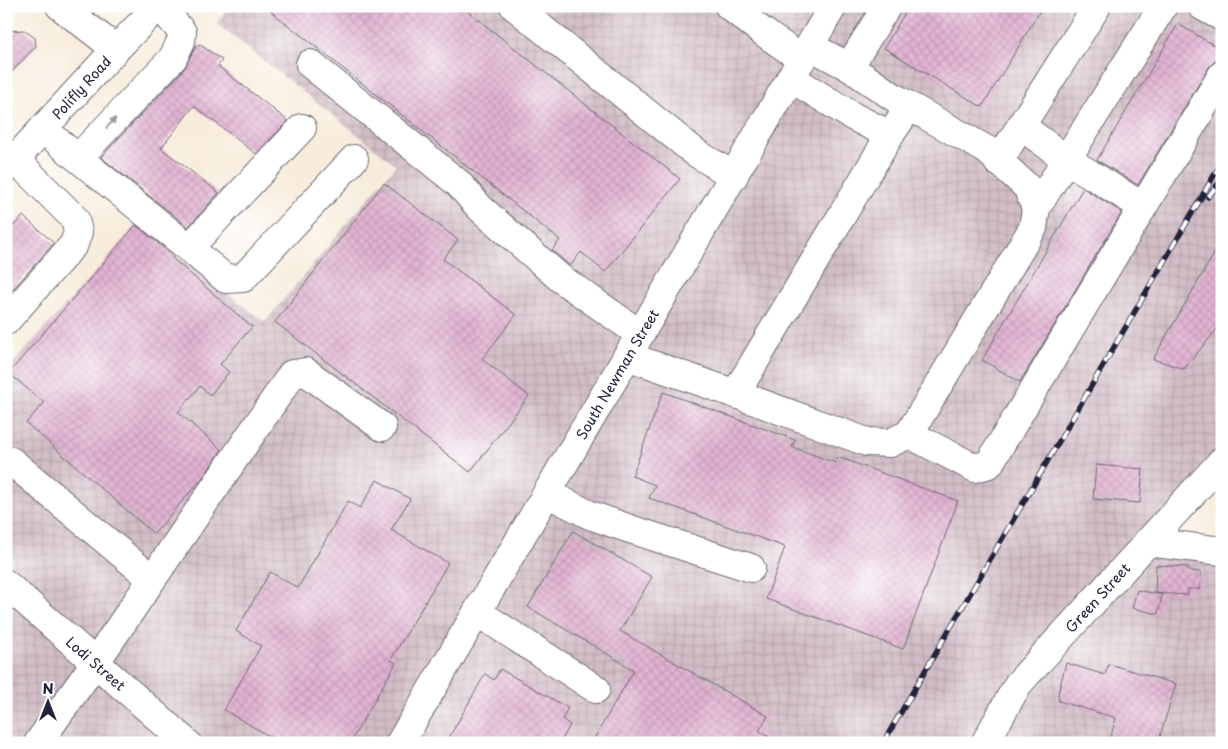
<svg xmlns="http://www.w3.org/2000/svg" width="1228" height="749" font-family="'Playpen Sans',sans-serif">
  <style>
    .industrial { fill: url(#industrial-grid) }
    .building { fill: url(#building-cross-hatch) }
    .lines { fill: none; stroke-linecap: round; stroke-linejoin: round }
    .minor-casing { stroke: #6d6974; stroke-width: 30 }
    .major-casing { stroke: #6d6974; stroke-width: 30 }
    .minor { stroke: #fff; stroke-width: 28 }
    .major { stroke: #fff; stroke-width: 28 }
    .rail-casing { stroke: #22223b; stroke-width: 5.5 }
    .rail { stroke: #fff; stroke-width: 4; stroke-dasharray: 11; stroke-linecap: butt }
    .oneway { fill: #9c9ca7 }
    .labels { text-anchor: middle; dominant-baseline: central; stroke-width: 4; stroke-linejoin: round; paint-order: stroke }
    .street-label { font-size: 14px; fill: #22223b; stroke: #fff }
  </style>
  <defs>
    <pattern id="industrial-grid" width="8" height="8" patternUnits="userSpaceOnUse" patternTransform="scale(1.25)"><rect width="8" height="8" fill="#d2bdc6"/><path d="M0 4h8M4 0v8" fill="none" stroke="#b4a2ab"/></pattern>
    <pattern id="building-cross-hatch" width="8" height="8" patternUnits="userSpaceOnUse" patternTransform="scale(1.25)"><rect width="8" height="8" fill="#e2b4d2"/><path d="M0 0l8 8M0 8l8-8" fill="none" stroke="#c29ab5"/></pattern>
  </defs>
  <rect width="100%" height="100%" fill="#fff"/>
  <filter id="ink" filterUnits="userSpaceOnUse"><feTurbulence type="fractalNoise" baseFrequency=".02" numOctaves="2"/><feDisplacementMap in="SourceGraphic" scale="10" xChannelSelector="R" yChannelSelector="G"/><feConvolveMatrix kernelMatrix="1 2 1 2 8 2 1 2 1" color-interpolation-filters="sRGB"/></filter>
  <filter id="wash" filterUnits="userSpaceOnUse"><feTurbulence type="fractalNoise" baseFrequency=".0096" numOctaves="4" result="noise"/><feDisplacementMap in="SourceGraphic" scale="20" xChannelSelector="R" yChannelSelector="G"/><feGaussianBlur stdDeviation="1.12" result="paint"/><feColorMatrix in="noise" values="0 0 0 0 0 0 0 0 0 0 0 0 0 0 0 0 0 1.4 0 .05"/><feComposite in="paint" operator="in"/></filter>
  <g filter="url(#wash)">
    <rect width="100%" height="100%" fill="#f8eddd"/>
    <path class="industrial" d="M231,6H1222V466L1157,538L1222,547V743H6V371L139,224L265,322L396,165L216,23Z"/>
    <g id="blocks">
      <g class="building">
        <path d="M264,6H461L680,179L605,272L581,252L570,266L552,250L560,240Z"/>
        <path d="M909,6H1043L982,107L884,48Z"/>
        <path d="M1178,24L1222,50V54L1218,60L1214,62L1209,67L1138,185L1097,160Z"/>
        <path d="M24,30L35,38L36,46L6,78V31Z"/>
        <path d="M199,44L222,60L218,66L288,121L256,154L194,106L161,148L219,193L188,227L101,157L184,69L193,51Z"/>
        <path d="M384,183L458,240L443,259L516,315L482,359L529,396L470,472L275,322Z"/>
        <path d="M1083,188L1122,212L1020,382L982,360Z"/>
        <path d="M23,216L54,243L6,297V234Z"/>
        <path d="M136,225L174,256L172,258L252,327L220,364L229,372L210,395L200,386L178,412L222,450L204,476L154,534L26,423L44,403L9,373Z"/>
        <path d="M1222,240V323L1184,369L1153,359Z"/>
        <path d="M663,392L795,440L792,447L836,463L838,457L958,501L903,649L766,599L785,547L649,498L655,485L632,476Z"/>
        <path d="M1096,465L1143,469L1140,503L1093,499Z"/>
        <path d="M377,480L410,499L391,530L448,563L391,660L396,663L350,743H281L224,710L261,646L236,631L270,572L298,588L348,501L360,508Z"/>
        <path d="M573,531L652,577L620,631L768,716L759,731L779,743H605L595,737L634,670L528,607Z"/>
        <path d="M1156,565L1188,567V571L1201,572L1200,589H1188V595L1155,593Z"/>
        <path d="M1137,590L1162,595L1158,614L1132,608Z"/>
        <path d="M1066,663L1105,675L1109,664L1176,684L1158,743H1109L1116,718L1059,701L1058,694Z"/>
        <path d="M500,669L568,708L562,719L570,725L560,743H446L485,674L494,680Z"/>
      </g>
    </g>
  </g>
  <g filter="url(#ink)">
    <use href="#blocks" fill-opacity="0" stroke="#6d6974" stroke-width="1"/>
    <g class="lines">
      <g class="minor-casing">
        <g id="minor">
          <path d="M60,6L116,49"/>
          <path d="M514,6L696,153L734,176"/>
          <path d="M729,6L763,32L802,59"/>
          <path d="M1202,6L1222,17"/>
          <path d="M810,46L849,67L887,6"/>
          <path d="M310,64L458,183L480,208L560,278L640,334"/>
          <path d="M791,78L854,117L890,135"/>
          <path d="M1021,126L1066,159L1143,207"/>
          <path d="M43,129L69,151L189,248L302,128"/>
          <path d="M78,158L173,58L181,41L182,32L160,6"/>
          <path d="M998,162L1097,6"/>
          <path d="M1036,208L1163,6"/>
          <path d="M189,248L226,279L243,278L354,159"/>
          <path d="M6,321L74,244L78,232L75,219L15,159"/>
          <path d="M627,356L736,394L743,381L890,135L909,107"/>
          <path d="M736,394L867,442L890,443L909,434L1033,228L1036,208L1027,187L987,150L895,98L849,67"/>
          <path d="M909,434L975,468L989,464L1222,75"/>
          <path d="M11,461L152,579"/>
          <path d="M547,493L590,515L630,529L751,568"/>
          <path d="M1147,542L1222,551"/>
          <path id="s1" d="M6,584L187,743"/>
          <path d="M477,612L596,689"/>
          <path d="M38,743L95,663L292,374L306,372L382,427"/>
          <path id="s2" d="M400,743L833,6"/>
          <path id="s3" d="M985,743L1018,684L1222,461"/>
        </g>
      </g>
      <g class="major-casing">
        <g id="major">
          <path id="s4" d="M6,169L116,49L158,6"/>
        </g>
      </g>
      <use href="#minor" class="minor"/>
      <use href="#major" class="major"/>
      <g class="rail-casing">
        <g id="rail">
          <path d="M1208,197L1222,179"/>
          <path d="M883,743L1222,162"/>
        </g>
      </g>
      <use href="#rail" class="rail"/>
    </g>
    <defs><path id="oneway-solid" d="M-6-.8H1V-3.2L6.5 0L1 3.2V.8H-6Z" transform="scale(1.25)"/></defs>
    <use class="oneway" href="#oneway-solid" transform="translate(111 123) rotate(-47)"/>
  </g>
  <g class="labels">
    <g class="street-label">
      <text stroke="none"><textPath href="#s4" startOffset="111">Polifly Road</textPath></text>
      <text stroke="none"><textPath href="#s2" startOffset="428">South Newman Street</textPath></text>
      <text stroke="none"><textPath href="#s3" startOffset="185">Green Street</textPath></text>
      <text stroke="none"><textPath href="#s1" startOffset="120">Lodi Street</textPath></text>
    </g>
  </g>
  <rect width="1228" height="749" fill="none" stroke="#fff" stroke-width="25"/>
  <g transform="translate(48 702)" stroke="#ffffff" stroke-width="4" paint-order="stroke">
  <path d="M0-4L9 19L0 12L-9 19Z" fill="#22223b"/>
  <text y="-8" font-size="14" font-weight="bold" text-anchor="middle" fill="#22223b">N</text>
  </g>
</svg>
